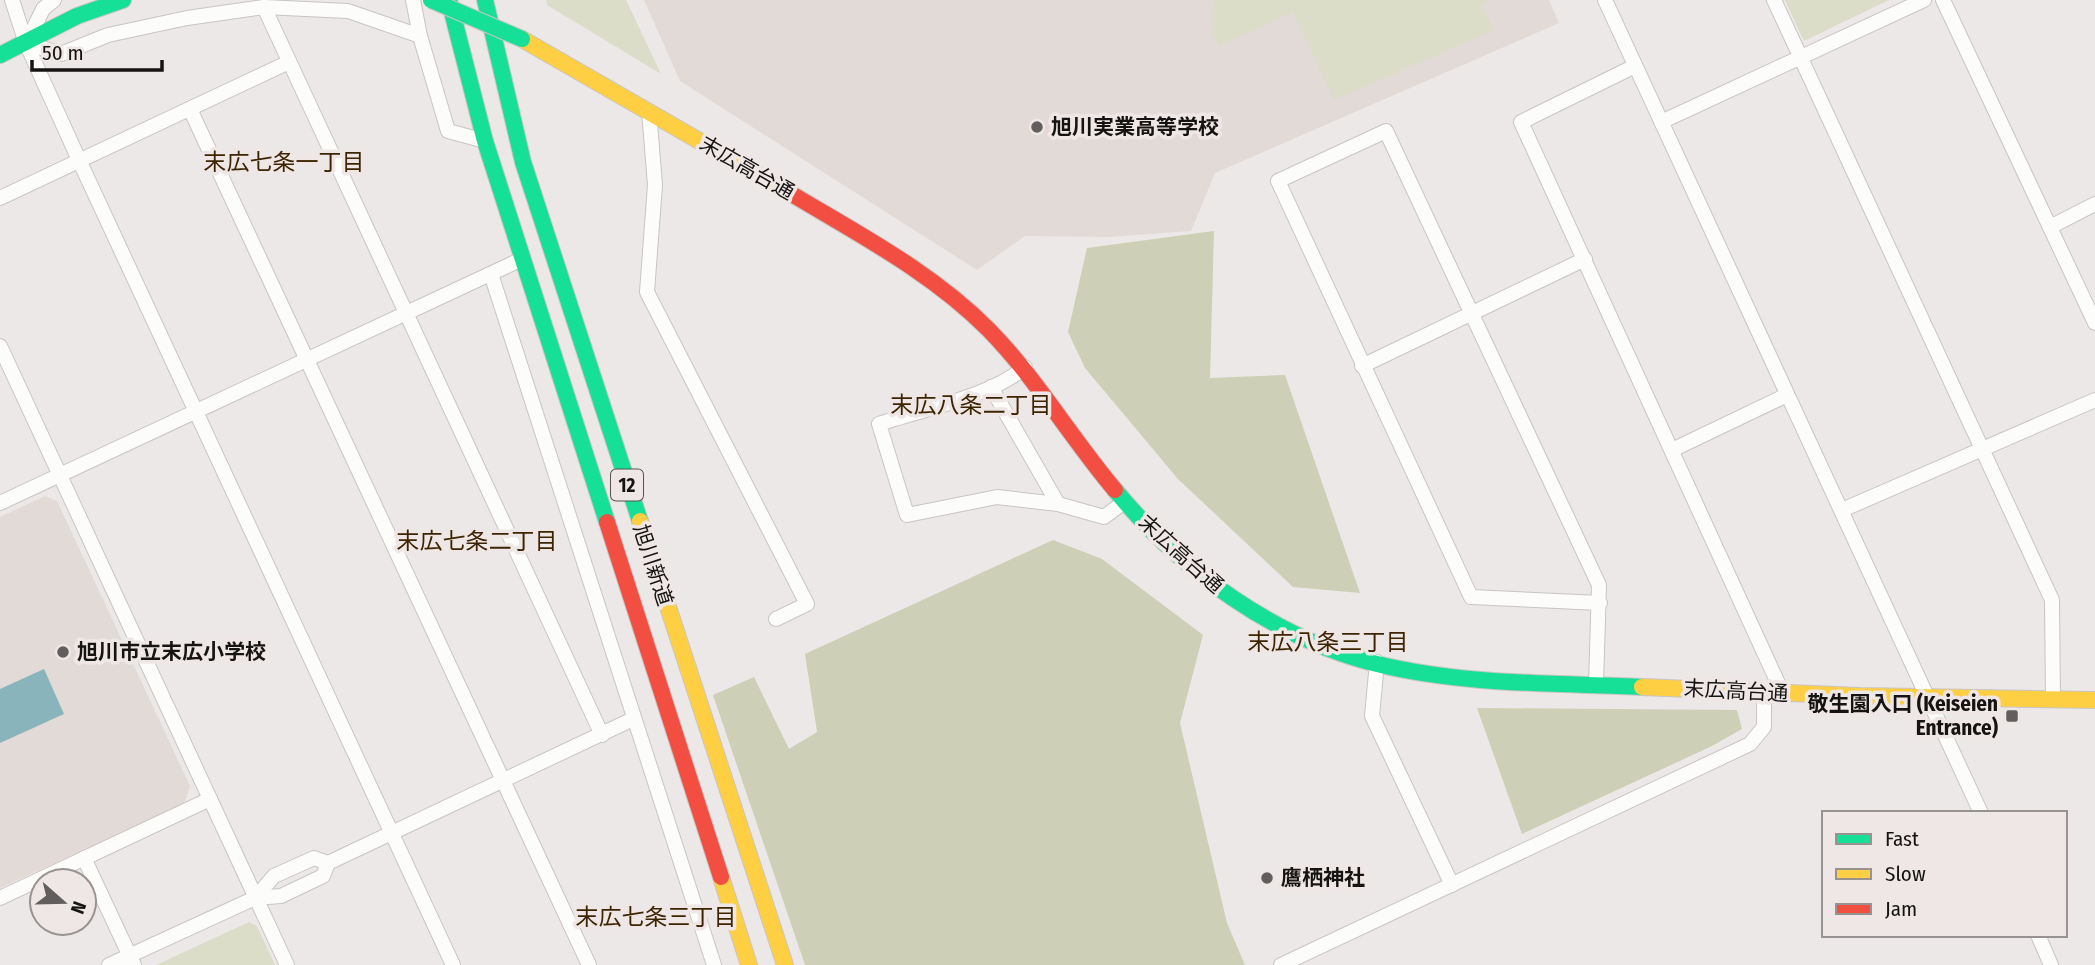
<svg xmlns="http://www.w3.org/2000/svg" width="2095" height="965" font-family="'Fira Sans Condensed','Noto Sans JP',sans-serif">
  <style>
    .built { fill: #e2dad6 }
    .green { fill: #dbddc8 }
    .forest { fill: #cdd0b6 }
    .water { fill: #8ab4bb }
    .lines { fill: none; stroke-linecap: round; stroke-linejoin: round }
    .street-casing { stroke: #c8c5c4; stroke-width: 16 }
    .fast-casing { stroke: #c8c5c4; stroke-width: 18 }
    .slow-casing { stroke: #c8c5c4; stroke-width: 18 }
    .jam-casing { stroke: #c8c5c4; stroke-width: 18 }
    .street { stroke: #fcfcfb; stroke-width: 14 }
    .fast { stroke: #16e098; stroke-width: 16 }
    .slow { stroke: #ffcf43; stroke-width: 16 }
    .jam { stroke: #f24e42; stroke-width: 16 }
    .fast-bridge-casing { stroke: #c8c5c4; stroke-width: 18; stroke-linecap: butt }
    .fast-bridge { stroke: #16e098; stroke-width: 16 }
    .poi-dot { fill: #615e5d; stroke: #eee7e5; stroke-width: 2.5 }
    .labels { text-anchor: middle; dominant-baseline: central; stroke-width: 7; stroke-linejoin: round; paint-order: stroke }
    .shield { fill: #eee7e5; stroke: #575352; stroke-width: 2 }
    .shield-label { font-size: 19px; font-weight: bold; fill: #161413 }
    .poi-label { font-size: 21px; font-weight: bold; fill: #161413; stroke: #eee7e5; text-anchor: start }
    .street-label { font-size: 21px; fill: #161413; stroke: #eee7e5 }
    .neighbourhood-label { font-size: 23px; fill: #3d2402; stroke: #eee7e5 }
  </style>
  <rect width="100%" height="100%" fill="#ece8e7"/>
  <g class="built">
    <path d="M644,0H1549L1559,23L1215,173L1191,231L1109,237L1025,236L977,270L680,81Z"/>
    <path d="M45,496L57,501L190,786L184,804L0,888V517Z"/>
  </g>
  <g class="green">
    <path d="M546,0H626L661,74L547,5Z"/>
    <path d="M1213,0H1493L1481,4L1494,30L1334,100L1293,12L1219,46L1212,34Z"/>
    <path d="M1785,0H1889L1804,41Z"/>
    <path d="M249,922L257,926L275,965H156Z"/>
  </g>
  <g class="forest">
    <path d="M1214,231L1210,378L1285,375L1360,593L1293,587L1178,479L1085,368L1068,332L1087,248Z"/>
    <path d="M1053,540L1102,559L1203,635L1180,723L1227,923L1245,965H805L713,695L754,677L789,749L817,732L805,654Z"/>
    <path d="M1477,708L1737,710L1742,729L1712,746L1522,834Z"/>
  </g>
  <path class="water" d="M44,669L64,714L0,743V689Z"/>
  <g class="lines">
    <g class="street-casing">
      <g id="street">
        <path d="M12,0L26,43L79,160L453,965"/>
        <path d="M413,0L420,36L448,131L485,141"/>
        <path d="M1605,0L1981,813"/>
        <path d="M1774,0L2052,600L2053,700"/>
        <path d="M1943,0L2095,323"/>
        <path d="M264,7L602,735"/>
        <path d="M27,42L43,9L54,0"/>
        <path d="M26,43L61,54L108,35L187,18L264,7L348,11L420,36"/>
        <path d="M1635,66L1521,122L1783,694"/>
        <path d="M190,109L589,965"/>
        <path d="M649,111L655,185L647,292L807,604L776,619"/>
        <path d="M1661,122L1924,0"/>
        <path d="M0,198L289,62"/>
        <path d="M2050,227L2095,204"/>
        <path d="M491,274L714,965"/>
        <path d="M0,346L287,965"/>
        <path d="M1362,366L1585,259"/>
        <path d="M1025,367C990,397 923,409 879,424L907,515L997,497L1058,504L1104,517L1124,502"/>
        <path d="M991,387L1058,504"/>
        <path d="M1672,450L1787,395"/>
        <path d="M0,503L522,259"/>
        <path d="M1842,510L2095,400"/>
        <path d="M1377,662L1372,716L1452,885"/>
        <path d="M1596,684L1599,585L1386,131L1278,181L1471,597L1600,603"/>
        <path d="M84,858L134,965"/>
        <path d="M0,898L210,799"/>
        <path d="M255,898L274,876L314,858L328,863L633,719"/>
        <path d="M2038,935L2051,965"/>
        <path d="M109,965L255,898L281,896L323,876L328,863"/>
        <path d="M1281,965L1750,744L1764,727V693"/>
      </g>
    </g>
    <g class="fast-casing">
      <g id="fast">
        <path d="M449,0L485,141L607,522"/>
        <path d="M485,0L523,162L640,521"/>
        <path d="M0,55L77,16L123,0"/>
        <path d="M1115,490C1182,571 1273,638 1377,664C1463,685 1554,683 1642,687"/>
      </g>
    </g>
    <g class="slow-casing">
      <g id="slow">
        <path d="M522,39L795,196"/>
        <path d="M640,521L785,965"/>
        <path d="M1642,687L1860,696L2095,700"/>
        <path d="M721,877L749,965"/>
      </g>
    </g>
    <g class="jam-casing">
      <g id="jam">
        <path d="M795,196C862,236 934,274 989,330C1036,378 1071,438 1115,490"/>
        <path d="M607,522L721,877"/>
      </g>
    </g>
    <use href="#street" class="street"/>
    <use href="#fast" class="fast"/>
    <use href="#slow" class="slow"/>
    <use href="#jam" class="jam"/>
    <g class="fast-bridge-casing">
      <path id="fast-bridge" d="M431,0L522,39"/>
    </g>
    <use href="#fast-bridge" class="fast-bridge"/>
  </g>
  <g class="poi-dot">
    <circle cx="1037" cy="127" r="7"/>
    <circle cx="63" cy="652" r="7"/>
    <rect x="2005" y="709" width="14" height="14" rx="3.5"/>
    <circle cx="1267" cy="878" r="7"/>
  </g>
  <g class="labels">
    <rect class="shield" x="611" y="469.5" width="32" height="31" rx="5"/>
    <g class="shield-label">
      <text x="627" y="485">12</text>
    </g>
    <g class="poi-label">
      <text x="1051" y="127">旭川実業高等学校</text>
      <text x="77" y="652">旭川市立末広小学校</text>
      <text x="1998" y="704" text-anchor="end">敬生園入口 (Keiseien<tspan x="1998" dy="24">Entrance)</tspan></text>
      <text x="1281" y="878">鷹栖神社</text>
    </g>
    <g class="street-label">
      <text transform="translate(747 168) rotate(30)">末広高台通</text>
      <text transform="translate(1181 554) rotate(42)">末広高台通</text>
      <text transform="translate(653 565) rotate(72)">旭川新道</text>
      <text transform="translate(1736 691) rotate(3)">末広高台通</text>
    </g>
    <g class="neighbourhood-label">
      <text x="284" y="162">末広七条一丁目</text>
      <text x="971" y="405">末広八条二丁目</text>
      <text x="477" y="541">末広七条二丁目</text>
      <text x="1328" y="642">末広八条三丁目</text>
      <text x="656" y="917">末広七条三丁目</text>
    </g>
  </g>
  <rect x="1822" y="811" width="245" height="126" fill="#eee7e5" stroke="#989391" stroke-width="2"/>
  <rect x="1836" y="834" width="35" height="10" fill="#16e098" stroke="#989391" stroke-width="2"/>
  <text x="1885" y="846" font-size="21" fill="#161413">Fast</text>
  <rect x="1836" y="869" width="35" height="10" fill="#ffcf43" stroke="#989391" stroke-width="2"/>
  <text x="1885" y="881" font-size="21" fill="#161413">Slow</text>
  <rect x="1836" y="904" width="35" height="10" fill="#f24e42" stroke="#989391" stroke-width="2"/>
  <text x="1885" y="916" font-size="21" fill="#161413">Jam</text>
  <g transform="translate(63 902) rotate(110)"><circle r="33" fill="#eee7e5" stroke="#989391" stroke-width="2"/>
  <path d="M0-5L12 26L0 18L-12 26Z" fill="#615e5d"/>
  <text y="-10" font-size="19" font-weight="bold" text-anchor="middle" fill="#161413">N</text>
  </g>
  <path d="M32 60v10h130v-10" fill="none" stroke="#161413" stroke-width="3.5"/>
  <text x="42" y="60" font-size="21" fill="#161413" stroke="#eee7e5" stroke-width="5" paint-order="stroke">50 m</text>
</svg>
